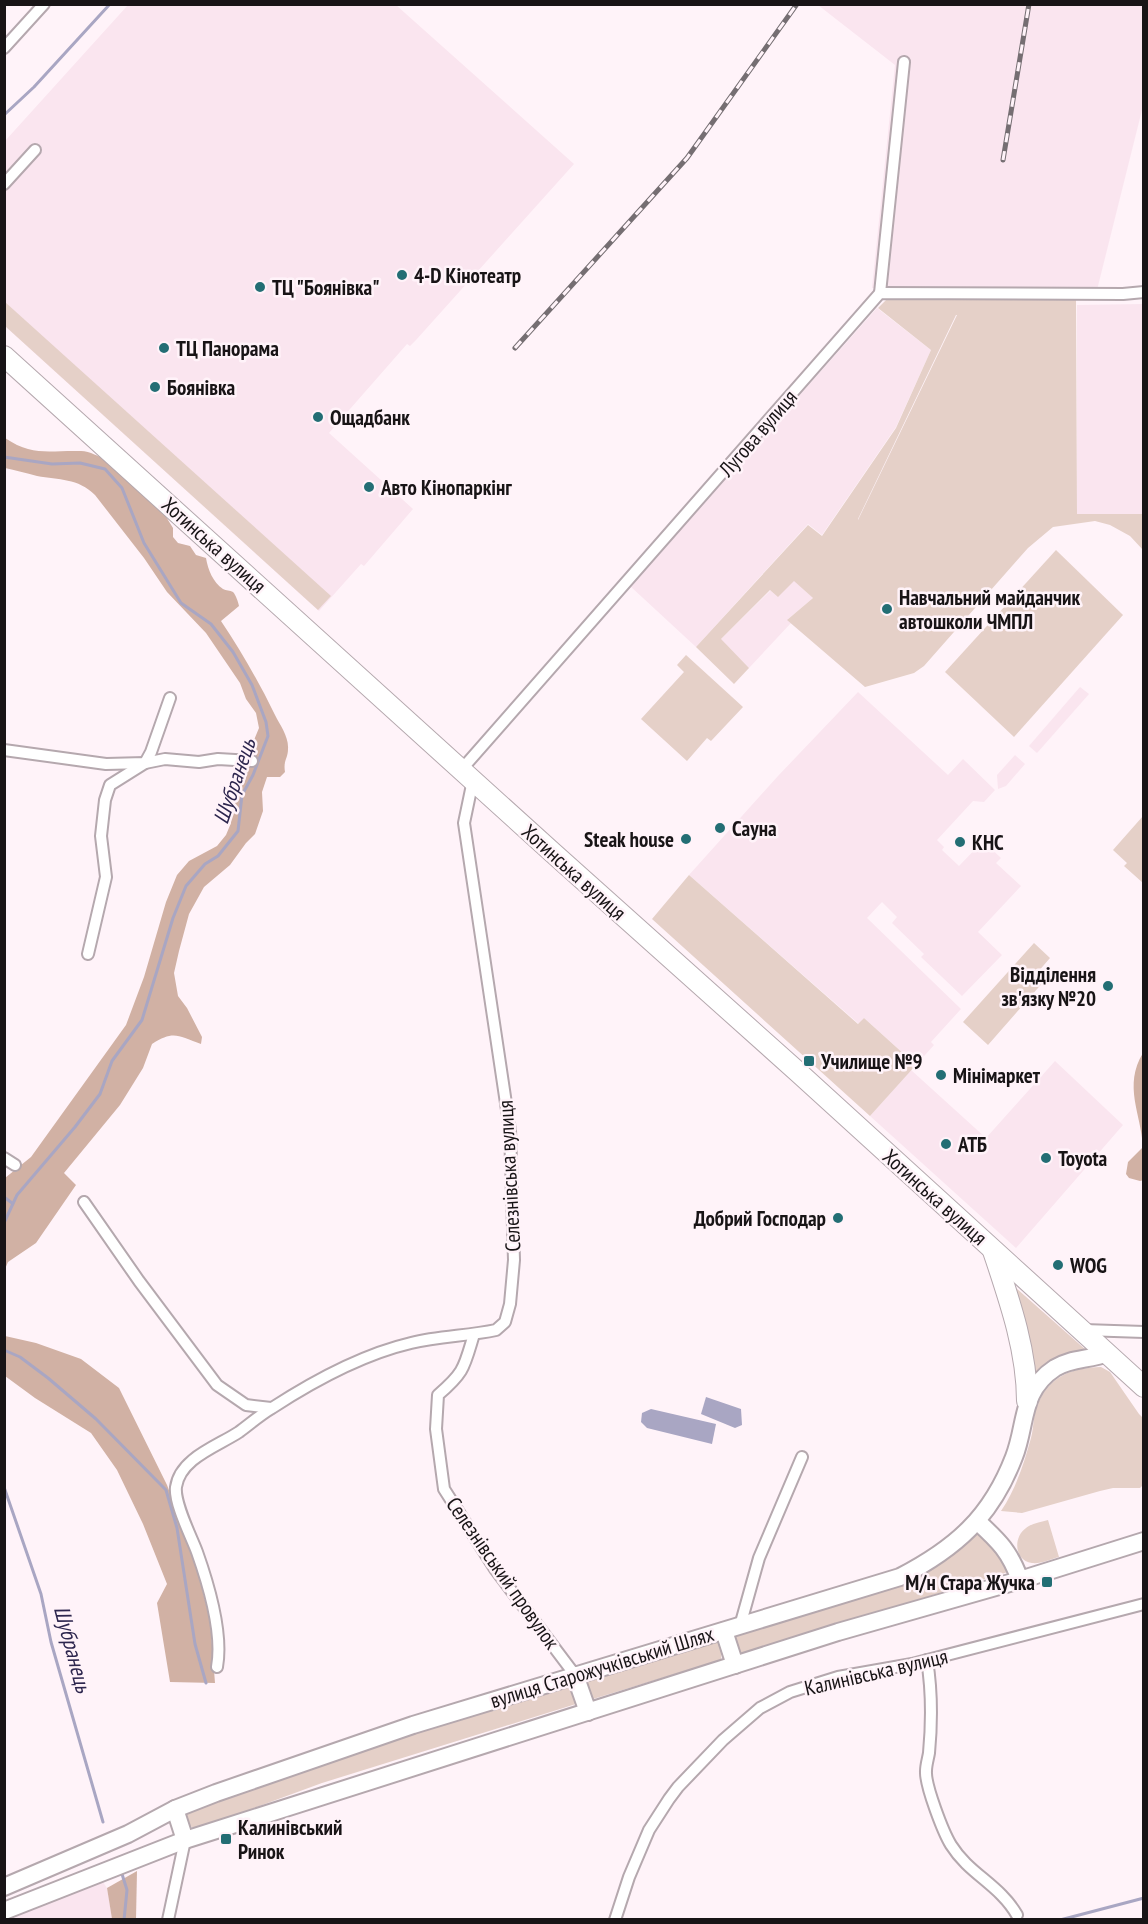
<svg xmlns="http://www.w3.org/2000/svg" width="1148" height="1924" font-family="'PT Sans Narrow',sans-serif">
  <style>
    .built { fill: #fae5ef }
    .green { fill: #e5d0c8; fill-rule: evenodd }
    .forest { fill: #d1b1a4 }
    .water { fill: #a9a6c3 }
    .lines { fill: none; stroke-linecap: round; stroke-linejoin: round }
    .stream { stroke: #a9a6c3; stroke-width: 3 }
    .street-casing { stroke: #b5a8ae; stroke-width: 14 }
    .primary-casing { stroke: #b5a8ae; stroke-width: 20 }
    .highway-casing { stroke: #b5a8ae; stroke-width: 22 }
    .street { stroke: #fff; stroke-width: 10 }
    .primary { stroke: #fff; stroke-width: 16 }
    .highway { stroke: #fff; stroke-width: 20 }
    .rail-casing { stroke: #756e72; stroke-width: 5 }
    .rail { stroke: #fff3f9; stroke-width: 3; stroke-dasharray: 9; stroke-linecap: butt }
    .poi-dot { fill: #236e74; stroke: #fff3f9; stroke-width: 2 }
    .labels { text-anchor: middle; dominant-baseline: central; stroke-width: 5; stroke-linejoin: round; paint-order: stroke }
    .poi-label { font-size: 21px; font-weight: bold; fill: #181416; stroke: #fff3f9; text-anchor: start }
    .street-label { font-size: 21px; fill: #181416; stroke: #fff3f9 }
    .water-label { font-size: 22px; font-style: italic; fill: #2d264e; stroke: #fff3f9 }
  </style>
  <rect width="100%" height="100%" fill="#fff3f9"/>
  <g class="built">
    <path d="M128,5H396L574,164L416,340L410,346L407,344L329,433L413,509L364,566L361,564L319,611L5,326V141Z"/>
    <path d="M818,5H1143V106L1097,290L872,288L895,65Z"/>
    <path d="M1143,304V514H1077V305Z"/>
    <path d="M877,308L931,350L896,427L822,535L808,524L696,647L630,586Z"/>
    <path d="M794,580L813,598L788,619L791,623L749,668L720,640L771,590Z"/>
    <path d="M1080,687L1089,694L1037,753L1029,746Z"/>
    <path d="M858,692L948,775L963,759L995,790L984,802L973,801L937,840L944,847L942,850L959,866L983,841L1001,858L996,863L1021,886L978,932L1002,955L962,996L921,957L924,954L892,923L897,917L882,902L867,918L961,1009L931,1042L934,1045L916,1065L864,1018L859,1024L689,875L778,776Z"/>
    <path d="M1015,755L1025,764L1006,786L998,789L997,775Z"/>
    <path d="M1055,1061L1123,1125L1016,1248L870,1116L911,1070L986,1138Z"/>
    <path d="M94,1869L107,1888L112,1919L5,1920V1907Z"/>
  </g>
  <g class="green">
    <path d="M888,298L1076,299L1077,514H1143V550L1130,536L1110,525L1095,521L1053,527L1028,548L924,666L914,673L865,687L787,620L813,598L794,581L778,597L770,590L721,639L749,668L734,684L696,647L808,525L822,536L896,428L931,350L878,308ZM956,315H957L858,520V519Z"/>
    <path d="M5,302L331,596L318,610L5,326Z"/>
    <path d="M1056,550L1123,615L1014,737L945,672Z"/>
    <path d="M686,655L743,707L711,741L707,738L687,761L641,719L684,672L677,665Z"/>
    <path d="M1143,816V883L1124,866L1127,863L1113,850Z"/>
    <path d="M689,875L858,1024L864,1018L916,1065L870,1116L652,919Z"/>
    <path d="M1034,943L1050,958L1037,973L1045,980L988,1045L963,1022Z"/>
    <path d="M1016,1288L1086,1350C1062,1352 1049,1366 1033,1381L1028,1334Z"/>
    <path d="M1101,1367L1110,1372L1139,1414L1143,1418V1485L1140,1488H1113L1100,1491L1022,1513L1001,1511C1016,1489 1024,1463 1031,1438C1034,1427 1033,1416 1037,1406C1049,1376 1071,1368 1101,1367Z"/>
    <path d="M1048,1520L1059,1557C1051,1559 1041,1564 1032,1563C1014,1561 1013,1537 1026,1528C1032,1523 1041,1522 1048,1520Z"/>
    <path d="M976,1533L986,1539L1009,1568L1008,1572L740,1654L733,1642L737,1632L834,1603Z"/>
    <path d="M714,1639L722,1648L721,1660L593,1699C588,1693 585,1686 587,1678Z"/>
    <path d="M569,1683L577,1699L576,1704L322,1783L197,1829C189,1827 186,1823 186,1815L191,1809L264,1780Z"/>
  </g>
  <g class="forest">
    <path d="M5,438C33,457 50,450 81,451C90,451 99,457 107,460L155,499L173,528V537L178,543L190,546L196,555L206,558C208,570 213,582 223,589C226,591 230,590 233,592C236,595 238,602 239,606L221,621C241,651 259,682 275,715C280,725 289,737 288,749C288,759 283,760 285,772L280,777H267L262,792L263,811L255,834L246,843L230,865L204,887L189,914L179,951L174,973L178,996L187,1008L202,1037L201,1044C178,1036 174,1030 152,1044L143,1068L120,1105L64,1173L76,1185L36,1243L8,1262L5,1269V1178L31,1157L126,1025L144,977L166,902L177,875L189,861L217,846L226,835L231,823L230,798L259,728L256,713L246,699L240,683L206,633L167,592L144,558L95,495C78,478 59,480 37,476C26,473 15,470 5,468Z"/>
    <path d="M1143,1053L1144,1180L1140,1181L1129,1178L1126,1174L1128,1162L1143,1147C1141,1113 1123,1086 1143,1053Z"/>
    <path d="M5,1336L36,1343L81,1359L119,1388L167,1485L194,1557L210,1620L215,1683L170,1682L157,1603L167,1584L143,1524L117,1470L91,1433L35,1398L5,1376Z"/>
    <path d="M137,1871L136,1919H112L107,1888Z"/>
  </g>
  <g class="water">
    <path d="M706,1397L741,1409L742,1425L735,1428L701,1414Z"/>
    <path d="M651,1409L716,1424L712,1444L647,1428L641,1422L642,1413Z"/>
  </g>
  <g class="lines">
    <g class="stream">
      <path d="M4,115L34,87L110,4"/>
      <path d="M4,457L52,464L80,463L105,469L122,488L144,543L181,603L211,624L233,652L252,685L266,722L268,736L253,775L242,795L238,831L218,856L205,864L186,886L173,918L142,1020L112,1061L100,1094L75,1127L17,1195L4,1223"/>
      <path d="M4,1197L12,1203"/>
      <path d="M4,1350L20,1357L48,1378L96,1419L166,1490L177,1528L195,1644L206,1683"/>
      <path d="M4,1487L41,1594L51,1642L103,1822"/>
      <path d="M122,1874L127,1890L124,1920"/>
      <path d="M1060,1920L1144,1898"/>
    </g>
    <g class="street-casing">
      <g id="street">
        <path d="M4,48L44,4"/>
        <path d="M4,184L35,150"/>
        <path d="M880,293L904,62"/>
        <path d="M4,750L106,764L145,763L165,759L199,762L218,759L252,761"/>
        <path d="M462,769L880,293L1123,294L1144,292"/>
        <path d="M88,954L106,877L101,836L105,800L110,785L145,763L151,752L170,698"/>
        <path d="M4,1158L15,1165"/>
        <path d="M84,1202L139,1281L217,1385L246,1405L271,1408"/>
        <path d="M1084,1330L1144,1332"/>
        <path d="M474,1334C464,1367 465,1372 438,1395L436,1429L444,1489L495,1569L575,1675"/>
        <path d="M740,1626L759,1558L802,1457"/>
        <path d="M927,1660C932,1691 932,1721 929,1753C928,1759 926,1765 926,1771C925,1785 943,1832 951,1845C969,1874 1000,1885 1017,1915"/>
        <path d="M217,1667C223,1634 208,1583 197,1552C191,1536 174,1503 176,1487C180,1458 218,1446 239,1432C250,1424 260,1415 272,1408C312,1382 364,1354 411,1343C439,1336 468,1336 496,1330L505,1322L510,1304L514,1260L510,1130L464,823L473,780"/>
        <path d="M168,1920L185,1840"/>
        <path d="M615,1920L629,1877L649,1830L669,1799L678,1787L723,1740L760,1708L790,1692L838,1677L912,1664L1144,1604"/>
      </g>
    </g>
    <g class="primary-casing">
      <g id="primary">
        <path d="M978,1522C999,1541 1010,1552 1020,1580"/>
        <path d="M724,1631L735,1665"/>
        <path d="M575,1675L588,1712"/>
        <path d="M175,1809L185,1840"/>
        <path d="M4,1887L128,1834L175,1809L216,1793L413,1725L900,1577C956,1548 991,1517 1014,1457C1027,1424 1020,1391 1055,1368C1071,1358 1090,1360 1107,1353"/>
        <path d="M4,1911L185,1840L838,1632L1020,1580L1144,1541"/>
      </g>
    </g>
    <g class="highway-casing">
      <g id="highway">
        <path d="M4,356L552,852L799,1073L1144,1387"/>
        <path d="M993,1251C1009,1299 1027,1350 1027,1401"/>
      </g>
    </g>
    <use href="#street" class="street"/>
    <use href="#primary" class="primary"/>
    <use href="#highway" class="highway"/>
    <g class="rail-casing">
      <g id="rail">
        <path d="M1003,160L1029,4"/>
        <path d="M515,348L687,158L797,4"/>
      </g>
    </g>
    <use href="#rail" class="rail"/>
  </g>
  <g class="poi-dot">
    <circle cx="402" cy="275" r="6"/>
    <circle cx="260" cy="287" r="6"/>
    <circle cx="164" cy="348" r="6"/>
    <circle cx="155" cy="387" r="6"/>
    <circle cx="318" cy="417" r="6"/>
    <circle cx="369" cy="487" r="6"/>
    <circle cx="887" cy="609" r="6"/>
    <circle cx="720" cy="828" r="6"/>
    <circle cx="686" cy="839" r="6"/>
    <circle cx="960" cy="842" r="6"/>
    <circle cx="1108" cy="986" r="6"/>
    <rect x="803" y="1055" width="12" height="12" rx="3"/>
    <circle cx="941" cy="1075" r="6"/>
    <circle cx="946" cy="1144" r="6"/>
    <circle cx="1046" cy="1158" r="6"/>
    <circle cx="838" cy="1218" r="6"/>
    <circle cx="1058" cy="1265" r="6"/>
    <rect x="1041" y="1576" width="12" height="12" rx="3"/>
    <rect x="220" y="1833" width="12" height="12" rx="3"/>
  </g>
  <g class="labels">
    <g class="poi-label">
      <text x="414" y="275">4-D Кінотеатр</text>
      <text x="272" y="287">ТЦ "Боянівка"</text>
      <text x="176" y="348">ТЦ Панорама</text>
      <text x="167" y="387">Боянівка</text>
      <text x="330" y="417">Ощадбанк</text>
      <text x="381" y="487">Авто Кінопаркінг</text>
      <text x="899" y="597">Навчальний майданчик<tspan x="899" dy="24">автошколи ЧМПЛ</tspan></text>
      <text x="732" y="828">Сауна</text>
      <text x="674" y="839" text-anchor="end">Steak house</text>
      <text x="972" y="842">КНС</text>
      <text x="1096" y="974" text-anchor="end">Відділення<tspan x="1096" dy="24">зв'язку №20</tspan></text>
      <text x="821" y="1061">Училище №9</text>
      <text x="953" y="1075">Мінімаркет</text>
      <text x="958" y="1144">АТБ</text>
      <text x="1058" y="1158">Toyota</text>
      <text x="826" y="1218" text-anchor="end">Добрий Господар</text>
      <text x="1070" y="1265">WOG</text>
      <text x="1035" y="1582" text-anchor="end">М/н Стара Жучка</text>
      <text x="238" y="1827">Калинівський<tspan x="238" dy="24">Ринок</tspan></text>
    </g>
    <g class="street-label">
      <text transform="translate(758 433) rotate(-49)">Лугова вулиця</text>
      <text transform="translate(214 545) rotate(42)">Хотинська вулиця</text>
      <text transform="translate(574 872) rotate(42)">Хотинська вулиця</text>
      <text transform="translate(509 1176) rotate(-93)">Селезнівська вулиця</text>
      <text transform="translate(935 1197) rotate(42)">Хотинська вулиця</text>
      <text transform="translate(503 1573) rotate(55)">Селезнівський провулок</text>
      <text transform="translate(602 1667) rotate(-17)">вулиця Старожучківський Шлях</text>
      <text transform="translate(876 1672) rotate(-13)">Калинівська вулиця</text>
    </g>
    <g class="water-label">
      <text transform="translate(234 781) rotate(-71)">Шубранець</text>
      <text transform="translate(73 1649) rotate(75)">Шубранець</text>
    </g>
  </g>
  <rect width="1148" height="1924" fill="none" stroke="#181416" stroke-width="12"/>
</svg>
